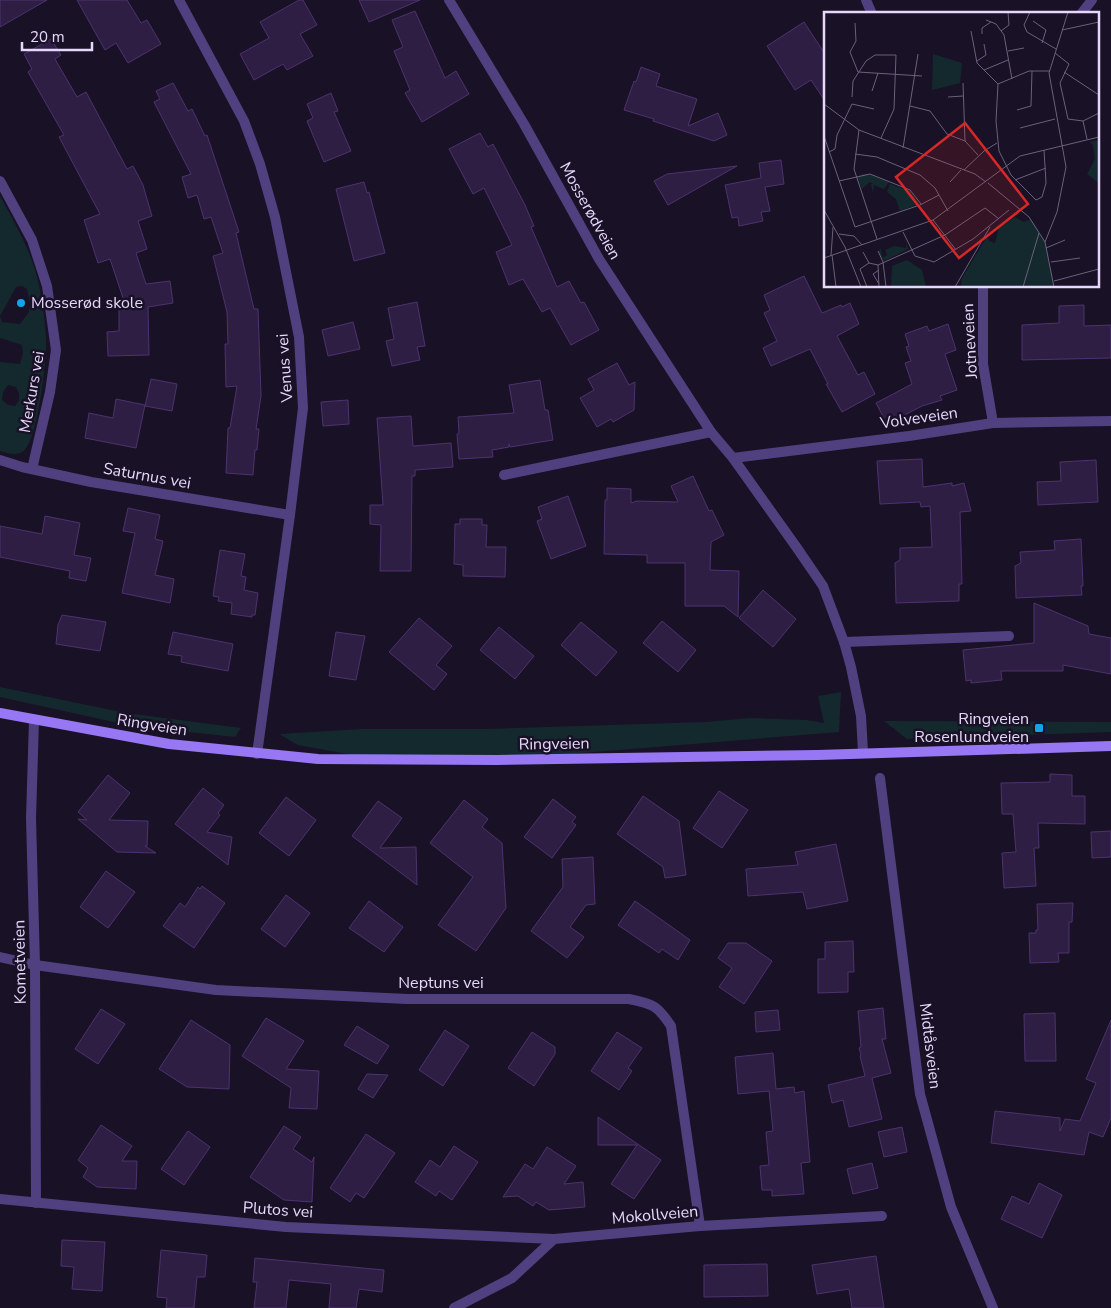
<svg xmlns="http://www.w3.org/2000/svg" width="1111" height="1308" font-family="'Nunito Sans',sans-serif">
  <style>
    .green { fill: #14292e; fill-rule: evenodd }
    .building { fill: #2f1e44; stroke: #4d326f }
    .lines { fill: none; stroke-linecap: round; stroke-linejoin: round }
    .lane { stroke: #514080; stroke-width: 10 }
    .street { stroke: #514080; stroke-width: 10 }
    .secondary { stroke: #9877f4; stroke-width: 10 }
    .poi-dot { fill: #13a3ec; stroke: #191125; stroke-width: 2 }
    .labels { text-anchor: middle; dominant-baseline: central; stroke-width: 5; stroke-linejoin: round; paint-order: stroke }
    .street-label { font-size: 16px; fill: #e5d8fc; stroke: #191125 }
    .poi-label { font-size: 16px; fill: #e5d8fc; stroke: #191125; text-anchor: start }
    .inset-road { fill: none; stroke: #6b617b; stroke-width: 1 }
    .view { fill: #d62828; fill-opacity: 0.15; stroke: #d62828; stroke-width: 2.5 }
    .inset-edge { fill: none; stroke: #e5d8fc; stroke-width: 2.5 }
  </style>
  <rect width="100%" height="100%" fill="#191125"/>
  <g class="green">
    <path d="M0,196C16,225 34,256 40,290C43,305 47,336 46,351C45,368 37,445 22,452C15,456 7,453 0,451V362L20,364L23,353L22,345L0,338ZM22,286L27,289L30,304L29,312L20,324L2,322L0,316L16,287ZM8,385L16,387L19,393V400L15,406L8,405L2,400L3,392Z"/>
    <path d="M0,687L126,713L241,728L235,737L132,726L0,697Z"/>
    <path d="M841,692L839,732L497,760L385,761L298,745L279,734L362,729H486L705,722L751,718L806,720L824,723L818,696Z"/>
    <path d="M884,721L1111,722V732L907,739Z"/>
  </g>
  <g class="building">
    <path d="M0,0H47L0,27Z"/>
    <path d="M77,0H127L141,23L147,20L161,44L128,63L116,43L105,50Z"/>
    <path d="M299,0H303L317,25L300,34L313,56L287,70L283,64L254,80L240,54L269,38L260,22Z"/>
    <path d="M359,0H420L369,22Z"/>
    <path d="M415,11L445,78L456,71L469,94L422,122L405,93L410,90L394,51L403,47L392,20Z"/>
    <path d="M804,22L825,54V101L811,80L795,90L767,46Z"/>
    <path d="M51,39L61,55L55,59L77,97L86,92L127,169L133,166L143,185L149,206L152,216L138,221L147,249L136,253L146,284L170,281L173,303L148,307L149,355L108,356L107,332L119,331V310H127L110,259L98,263L84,220L100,214L59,137L64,135L28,72L32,69L24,54Z"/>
    <path d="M641,67L660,74L656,86L697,99L688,126L718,113L727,135L714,141L653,121L654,119L624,110L634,81L636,82Z"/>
    <path d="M173,83L188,111L192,109L205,136L207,135L239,232L236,233L254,309H258L261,396L256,429H259L257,450H255L253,475L226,473L228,428H230L237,386L226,387L225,344H228L227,312L213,256L223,253L211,217L204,219L197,195L188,198L182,177L191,174L154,102L160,99L156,91Z"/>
    <path d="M331,93L338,111L334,112L351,151L324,162L307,121L313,118L307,104Z"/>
    <path d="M480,133L488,147L493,144L525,205L534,226L531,227L557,287L569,281L581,303L584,302L599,330L571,345L550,308L542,312L523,279L509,285L496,252L512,245L484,188L473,194L449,149Z"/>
    <path d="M781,160L784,184L765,187L770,211L761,212L763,221L739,226L738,217L732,218L725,185L761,178L759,163Z"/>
    <path d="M737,166L668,205L654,181L667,174Z"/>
    <path d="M364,182L367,193L369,192L385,253L354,261L336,189Z"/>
    <path d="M804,276L822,313L841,305L842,307L850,303L859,324L837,336L858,375L864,372L875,394L842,412L826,384H828L810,349L771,366L763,348L777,341L764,313L770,310L764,295Z"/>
    <path d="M417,302L425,346L417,347L420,360L392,366L386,341L394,339L388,308Z"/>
    <path d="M1084,305V326L1111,325V358L1022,360V325L1059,323V306Z"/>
    <path d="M353,322L360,349L328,356L322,330Z"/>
    <path d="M948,324L956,350L945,354L957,390L940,396L942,400L922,406L887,424L876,403L912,384L905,363L911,361L906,347L909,346L905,334L927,326L929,331Z"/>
    <path d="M617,363L629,385L635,382L634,410L613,422L611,419L597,427L580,398L594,390L588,379Z"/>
    <path d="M151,379L177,384L172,411L145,406Z"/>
    <path d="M540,380L545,410H548L553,440L510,447L509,444V447L492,450L493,457L459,459L457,434L459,433L458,417L514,413L509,385Z"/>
    <path d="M116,399L145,405L136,448L85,438L89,413L113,418Z"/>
    <path d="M348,400L349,424L323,426L321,402Z"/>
    <path d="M411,416L413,446L451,443L453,467L415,470V476H412L411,571H380L381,525L370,524V505H383L377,418Z"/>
    <path d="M922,459L923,487L952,483V486L964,483L971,511L960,512L962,584H959V601L896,603L895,563L900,560V548L932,547L930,506L921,507L920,502L880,504L877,461Z"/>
    <path d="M1096,460L1098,502L1038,505L1037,482L1061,481L1060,462Z"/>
    <path d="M693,476L709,511L712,510L724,535L711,542L710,570L739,571L738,617L724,606H685V563H647V555L604,554L605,500H607V488L631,489V503L637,501L678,502L671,486Z"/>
    <path d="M568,496L586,546L551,559L537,521L542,519L538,507Z"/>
    <path d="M128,508L160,515L155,539L163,541L155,575L174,579L170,603L122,593L135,533L123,531Z"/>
    <path d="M45,516L80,523L74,555L91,558L86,581L69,578L70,571L0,557V526L42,534Z"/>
    <path d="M460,519H482V525H487L486,547H506L505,577L463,576V565L454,564L455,524H460Z"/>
    <path d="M1081,539L1083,586H1081L1082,595L1016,598L1015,566L1021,563L1020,552L1055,550L1054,541Z"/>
    <path d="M220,550L245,554L241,576L246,577L244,590L258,593L255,615H252V617L231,614L232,603L218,601L219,597L213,596Z"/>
    <path d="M763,590L796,619L773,647L739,618Z"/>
    <path d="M1034,603L1088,626L1089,634L1111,638V674L1063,665V671H1001L1002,680L971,683V680L966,681L963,650L1034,643Z"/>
    <path d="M62,615L106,622L100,651L56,644L58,625Z"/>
    <path d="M419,618L452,646L436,665L447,674L434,690L389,652Z"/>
    <path d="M662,621L696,650L678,672L643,643Z"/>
    <path d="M581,622L617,652L596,676L561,645Z"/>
    <path d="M499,627L534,656L515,679L480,650Z"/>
    <path d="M173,632L233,644L228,671L181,662L182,656L168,654Z"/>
    <path d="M336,632L365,636L356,680L329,676Z"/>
    <path d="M1050,774L1072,775V796H1085V824L1038,823L1039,848H1034L1036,886L1004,888L1002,853L1016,852L1013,814H1002L1001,783L1050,782Z"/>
    <path d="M108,775L130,793L109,820L148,821L147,846H145L156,853L117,852L78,819L87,820L78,812Z"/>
    <path d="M203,788L224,805L218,813L220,815L207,832L232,837L228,865L175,824Z"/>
    <path d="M719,791L748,810L722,848L693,828Z"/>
    <path d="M643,796L679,821L686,875L665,878L663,867L617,834Z"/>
    <path d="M286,797L316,820L289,856L259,833Z"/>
    <path d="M553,799L576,817L572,822L576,825L552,858L524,837Z"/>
    <path d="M464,800L488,819L482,827L502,843L506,908L476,951L438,925L473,877L430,843Z"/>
    <path d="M378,801L402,818L380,848L416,847L417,885L352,836Z"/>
    <path d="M1111,831V857L1092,858L1091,832Z"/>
    <path d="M836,844L848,901L807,909L803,892L748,896L746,869L798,865L795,852Z"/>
    <path d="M593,857L595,904L586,905L570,927L584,937L567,958L531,931L563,887L562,859Z"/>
    <path d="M106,871L135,892L108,928L80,907Z"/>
    <path d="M202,886L225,903L194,948L163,926L180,903L185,907L198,887L200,889Z"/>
    <path d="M286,895L310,913L285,947L261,929Z"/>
    <path d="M369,901L403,927L384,952L349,928Z"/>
    <path d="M635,901L690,940L678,960L662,949L659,953L618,925Z"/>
    <path d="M1073,903L1072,922H1069V953H1058L1059,962L1030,963L1029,933H1036V930H1038L1037,904Z"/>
    <path d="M853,941L854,972H848V992L818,993V959H825V942Z"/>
    <path d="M728,943H746L772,961L744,1004L719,987L732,968L718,958Z"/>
    <path d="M883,1008L886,1039H882L891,1073L872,1078L882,1119L849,1127L843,1100L832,1103L828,1085L865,1076L860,1056L861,1055L859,1048L861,1047L858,1011Z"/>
    <path d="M101,1009L125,1024L98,1064L75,1049Z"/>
    <path d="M778,1010L780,1030L756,1032L755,1012Z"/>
    <path d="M1055,1013L1056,1061H1025L1024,1014Z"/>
    <path d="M266,1018L304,1041L286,1069L319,1071L317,1109L289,1108L291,1088L242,1056Z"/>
    <path d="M191,1020L230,1045L229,1089L187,1087L159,1069Z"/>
    <path d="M1111,1020V1118L1103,1137L1089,1132L1084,1155L991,1143L995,1111L1060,1118V1131L1065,1119L1080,1121L1096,1083L1086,1079Z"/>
    <path d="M357,1026L389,1046L377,1064L344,1045Z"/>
    <path d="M445,1030L469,1046L443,1086L419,1070Z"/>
    <path d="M532,1032L555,1047V1054L534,1086L508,1068Z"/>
    <path d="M617,1032L642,1048L628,1068L632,1071L619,1090L591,1071Z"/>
    <path d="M773,1053L776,1089L794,1087L795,1093L804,1091L810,1162L801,1163L804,1194L772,1196V1190H762L760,1166L769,1165L766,1132L773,1131L769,1091L738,1094L735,1057Z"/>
    <path d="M367,1074L388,1075L373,1098L358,1089Z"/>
    <path d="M598,1117L661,1160L634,1199L611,1184L637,1145H598Z"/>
    <path d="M101,1125L132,1146L122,1161H137L136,1189L97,1187L83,1177L88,1168L78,1160Z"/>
    <path d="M284,1126L301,1137L293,1149L312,1162L314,1157L312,1202L284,1200L250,1177Z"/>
    <path d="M902,1127L907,1152L884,1157L878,1132Z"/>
    <path d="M188,1131L210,1147L184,1185L161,1169Z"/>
    <path d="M366,1134L395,1153L364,1198L356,1193L350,1202L330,1188Z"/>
    <path d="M454,1146L478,1162L452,1200L439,1191L436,1196L415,1182L430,1160L440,1167Z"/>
    <path d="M547,1147L576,1166L564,1184L583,1182L585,1207L549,1210L536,1202L533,1206L518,1196L503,1197L525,1164L533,1169Z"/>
    <path d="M872,1163L878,1188L853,1194L847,1169Z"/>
    <path d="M1039,1183L1062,1195L1042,1238L1001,1219L1012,1196L1029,1204Z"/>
    <path d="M62,1240L105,1242L102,1291L72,1289L74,1267L61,1266Z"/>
    <path d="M161,1250L207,1255L205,1277H197L194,1308H166L167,1298L157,1297Z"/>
    <path d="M876,1256L884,1308H852L849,1289L817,1294L812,1265Z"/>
    <path d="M255,1258L384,1270L382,1292L359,1289L356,1308H329L331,1284L289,1280L286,1308H254L257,1282H253Z"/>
    <path d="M767,1264L768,1296L704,1297V1265Z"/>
  </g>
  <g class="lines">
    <path class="lane" d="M844,642L1009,636"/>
    <g class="street">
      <path d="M179,0L244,121L260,164L275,217L299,337L303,408L290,515L257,754"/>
      <path d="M449,0L524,124L599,259L711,432L733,458L797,548L823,586L844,642L851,667L861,716L863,752"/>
      <path d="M866,0L872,14"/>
      <path d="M1081,14L1092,0"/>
      <path d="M0,181L32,240L47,286L56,350L50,392L32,469"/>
      <path d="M983,286V364L993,423"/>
      <path d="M733,458L909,436L993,423L1111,421"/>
      <path d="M0,460L22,467L91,482L290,515"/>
      <path d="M504,475L711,432"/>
      <path d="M34,720L31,818L35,965L36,1203"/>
      <path d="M880,778L920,1094L951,1207L993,1308"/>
      <path d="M0,957L35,965L216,990L407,999H629C653,1004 657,1005 671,1026L700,1226"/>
      <path d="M0,1199L286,1227L554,1239L700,1226L882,1216"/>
      <path d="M454,1308L512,1278L554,1239"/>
    </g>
    <path class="secondary" d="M0,713L169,744L318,759L497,760L818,755L1111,746"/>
  </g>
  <g class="poi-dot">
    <circle cx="21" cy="303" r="5"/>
    <rect x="1034" y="723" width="10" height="10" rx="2.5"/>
  </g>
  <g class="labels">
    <g class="street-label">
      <text transform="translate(590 211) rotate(61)">Mosserødveien</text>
      <text transform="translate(970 341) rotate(-93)">Jotneveien</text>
      <text transform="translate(285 368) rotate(-94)">Venus vei</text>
      <text transform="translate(32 392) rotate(-80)">Merkurs vei</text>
      <text transform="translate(919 418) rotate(-8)">Volveveien</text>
      <text transform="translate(147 476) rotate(10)">Saturnus vei</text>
      <text transform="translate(152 725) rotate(9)">Ringveien</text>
      <text transform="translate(554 744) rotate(-1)">Ringveien</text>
      <text transform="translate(20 962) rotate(-91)">Kometveien</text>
      <text x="441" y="983">Neptuns vei</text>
      <text transform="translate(930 1046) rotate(83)">Midtåsveien</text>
      <text transform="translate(278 1210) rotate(4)">Plutos vei</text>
      <text transform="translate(655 1215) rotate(-5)">Mokollveien</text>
    </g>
    <g class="poi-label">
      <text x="31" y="303">Mosserød skole</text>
      <text x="1029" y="719" text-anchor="end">Ringveien<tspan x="1029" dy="18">Rosenlundveien</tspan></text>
    </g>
  </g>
  <g transform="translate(824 12)">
    <rect width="275" height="275" fill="#191125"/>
    <path d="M109,42L138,51L136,71L108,78ZM275,128V171L263,162L271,147L269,133L265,130ZM38,162H46L65,170L60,177L50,173L49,181L47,172H49L46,170L38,177L33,165ZM66,172L86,179L95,192L76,199L72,187L63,180ZM191,205L200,210L207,207L221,230L230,275H137L138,266L164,223L165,229L171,231L175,216ZM82,231L84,237L60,249L55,241L56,235L59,246L63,243L61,238L70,234L82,236ZM83,248L98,258L102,275H67L68,254Z" fill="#14292e"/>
    <path class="inset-road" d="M206,0L200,13L203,20L232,37M162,8L172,12L180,23L188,67M209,9L222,18L218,31M31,11L32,29L26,40L34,60L98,64M238,18L275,10M147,19L153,51L174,72L205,59H226M177,19L185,13L184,0M158,22V16L167,10M184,39L200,36M231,41L245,52L236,71L244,107L259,109L275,101M153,49L162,43L160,32M160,58L184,48M240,60L275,83M139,71L141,129L154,143M174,72L172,109L175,139L187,163L212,188L218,185L222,171L220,138M48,79L54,61M28,85L29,69L42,49L51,43H72L70,97L57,126M124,85L139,84M0,92L35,118L151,162L162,170M86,94L106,99L123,122L141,129M193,98L207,94L208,59M259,109L263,127M196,116L231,107M35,118L30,157L53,227M0,124L31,215L96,193L115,183M79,136L94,42M5,140L11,137L13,123L28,92L50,97M31,142L53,145L96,163L111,176L124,199M140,158L160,139L173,131M191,168L222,156M15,169L46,162L86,178L97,192M126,170L137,158M164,171L205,205L221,230M0,198L21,235L37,275M109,208L132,238M79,220L91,244L110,250L149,227L185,198M15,222L30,224L38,233M222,236L241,228M54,239L59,250L62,275M39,240L45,251L54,253L121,223L161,196L175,207M8,243L12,275M7,244L9,215M0,246L109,208L196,144L275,125M227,250L256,246M54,253L55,275M55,258L49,262L55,272M230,269L275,257M43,275L36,257L45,251M131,275L166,215M199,275L215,221M230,275L221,230L233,200L242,155L225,61L244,0"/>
    <path class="view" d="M141,111L204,192L135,246L72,165Z"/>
    <rect width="275" height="275" class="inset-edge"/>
  </g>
  <path d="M22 42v8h70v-8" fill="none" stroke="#e5d8fc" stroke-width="2.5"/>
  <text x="30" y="42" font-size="15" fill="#e5d8fc" stroke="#191125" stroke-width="4" paint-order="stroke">20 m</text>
</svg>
